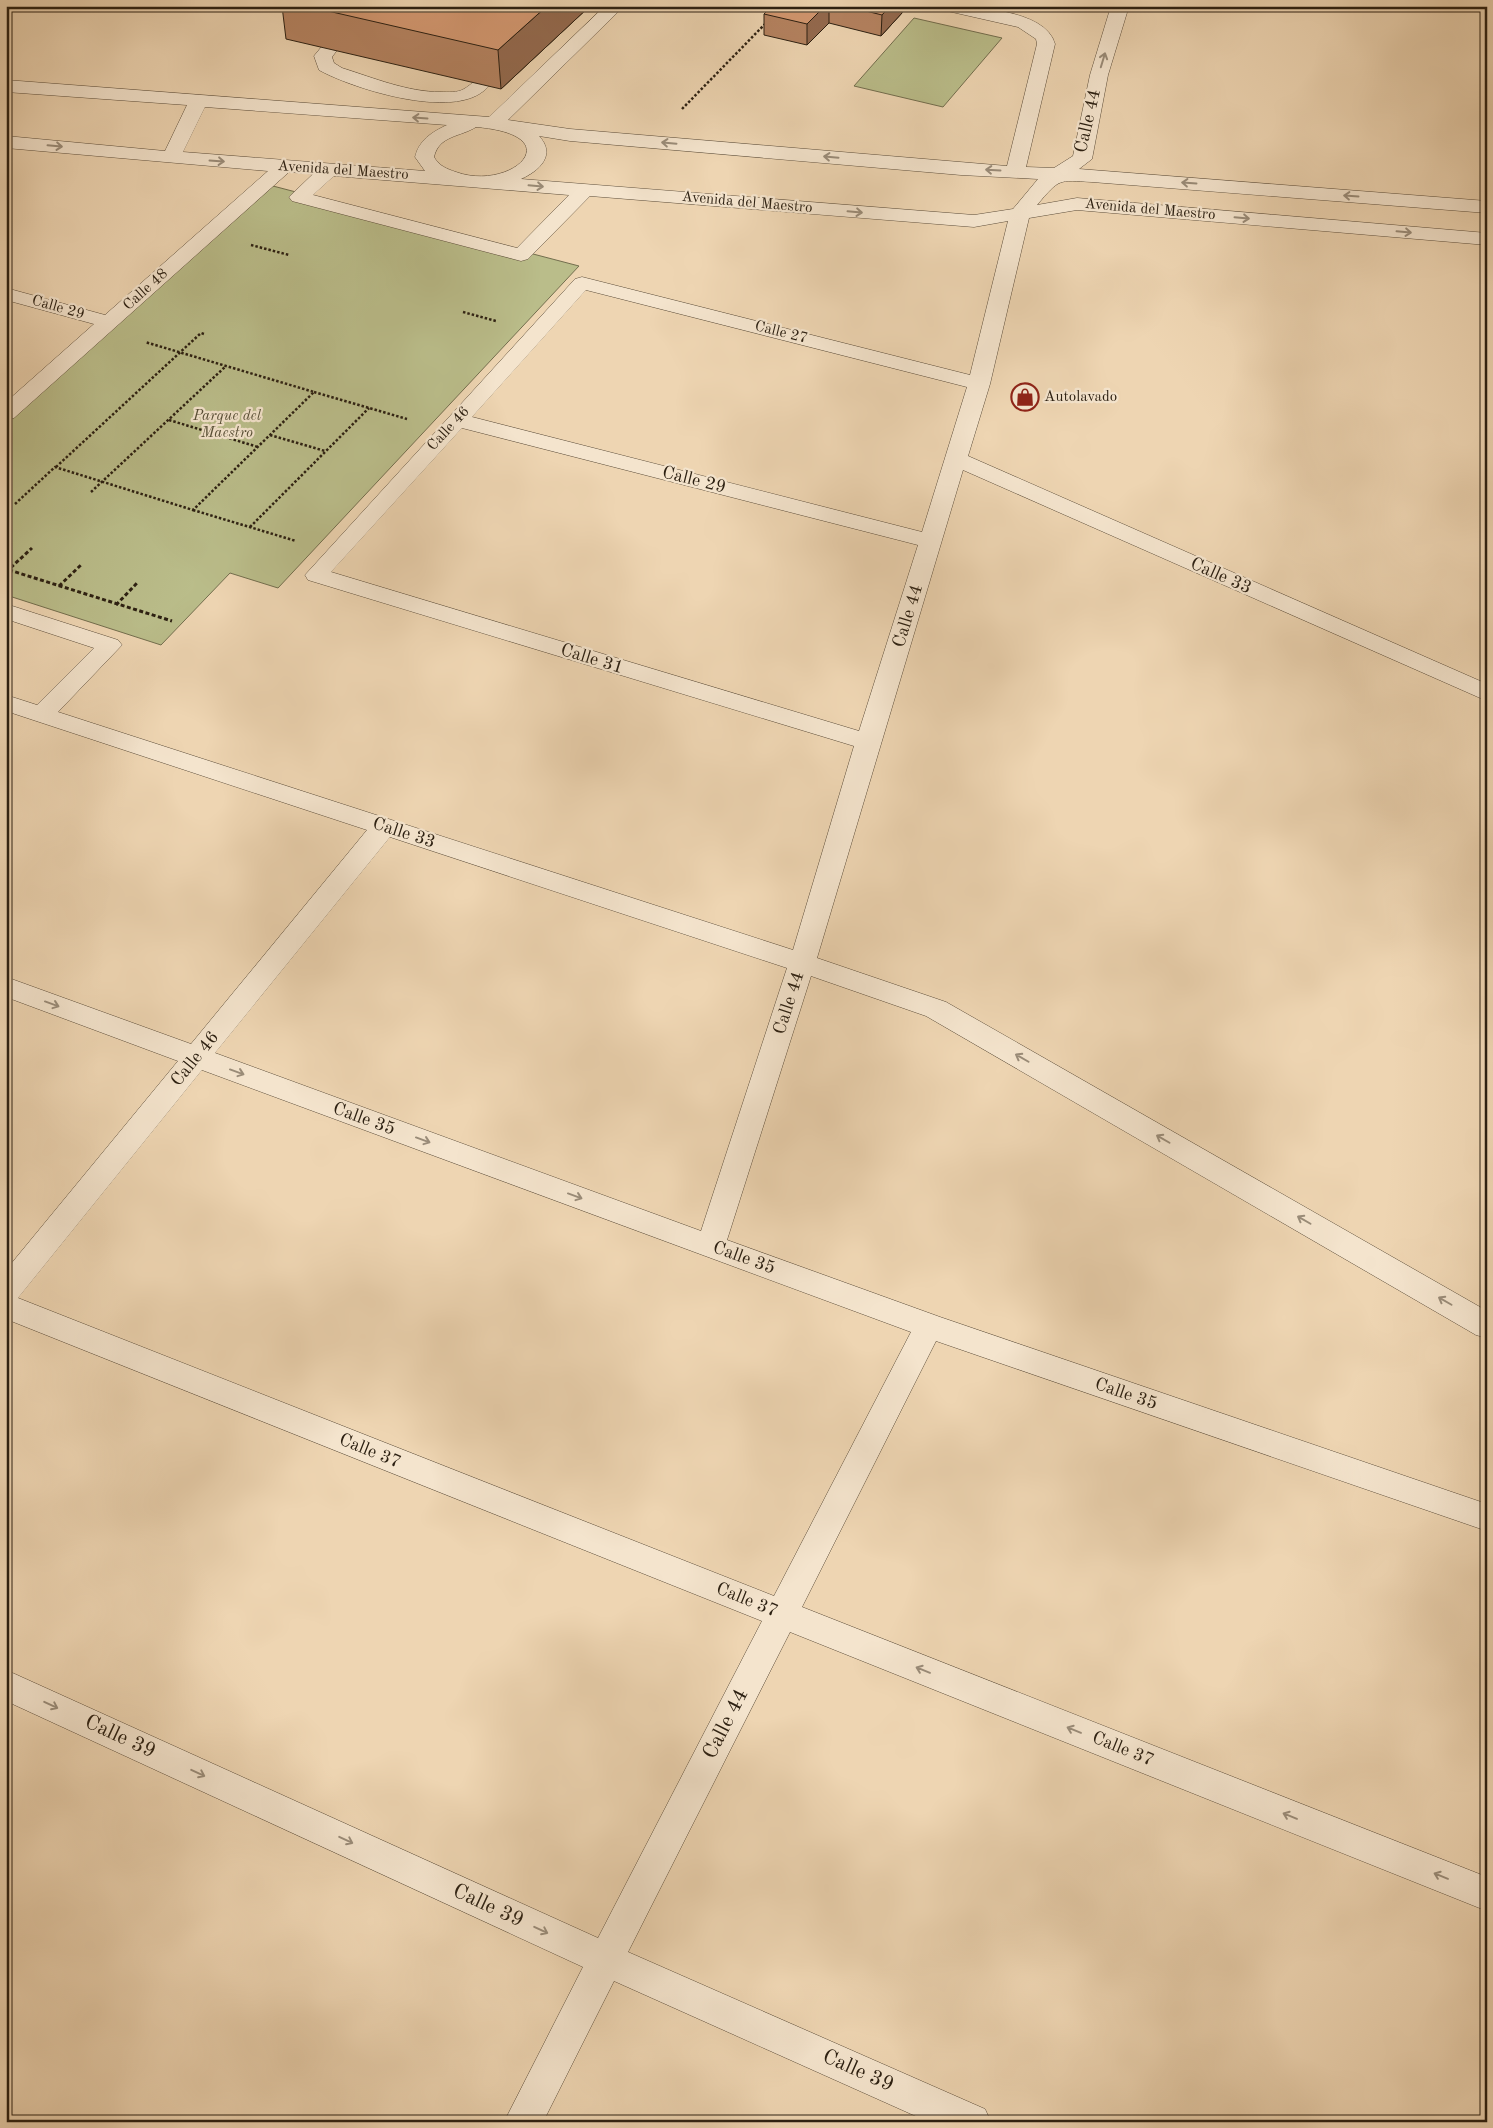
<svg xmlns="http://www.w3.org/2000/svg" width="1493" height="2128" font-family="'Old Standard TT',serif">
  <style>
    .green { fill: #babd8a; stroke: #736e4e }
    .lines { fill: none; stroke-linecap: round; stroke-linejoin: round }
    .minor-casing { stroke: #5c4d3a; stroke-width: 1 }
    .path-far1 { stroke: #2c2012; stroke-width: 2.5; stroke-dasharray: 2.5 2; stroke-linecap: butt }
    .path { stroke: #2c2012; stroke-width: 3; stroke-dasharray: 4 2.5; stroke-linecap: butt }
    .minor { fill: #f4e4cd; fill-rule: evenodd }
    .wall { fill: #b58361; stroke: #2c2012 }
    .shaded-wall { fill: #946a4f; stroke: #2c2012 }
    .building { fill: #d39871; stroke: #2c2012 }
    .oneway { stroke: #9a8c79 }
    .labels { text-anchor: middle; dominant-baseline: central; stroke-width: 4.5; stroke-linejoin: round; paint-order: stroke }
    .far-street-label { font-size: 15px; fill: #2c2012; stroke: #f4e4cd }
    .far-poi-label { font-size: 15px; fill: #2c2012; stroke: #f4e4cd; text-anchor: start }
    .far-park-label { font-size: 15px; font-style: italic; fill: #574f36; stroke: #f4e4cd }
    .street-label { font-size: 18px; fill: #2c2012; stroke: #f4e4cd }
    .near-street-label { font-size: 21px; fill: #2c2012; stroke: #f4e4cd }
  </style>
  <rect width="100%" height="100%" fill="#eed5b2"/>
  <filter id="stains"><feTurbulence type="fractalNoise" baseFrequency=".004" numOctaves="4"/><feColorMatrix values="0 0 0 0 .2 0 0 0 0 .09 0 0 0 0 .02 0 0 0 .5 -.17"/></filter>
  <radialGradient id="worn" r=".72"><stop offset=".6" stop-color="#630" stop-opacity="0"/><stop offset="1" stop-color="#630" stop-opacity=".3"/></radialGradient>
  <g class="green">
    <path d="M914,18L1002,38L943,107L854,86Z"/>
    <path d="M273,186L579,266L278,588L230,573L161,645L6,595V424Z"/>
  </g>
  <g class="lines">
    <g class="minor-casing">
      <g id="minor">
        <path d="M605,6H624L508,120L570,129L1007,166L1037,44L1036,39L1018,27L943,10L940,6C970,6 1046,9 1055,44L1026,167L1054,168L1073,156L1090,75L1111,6H1129L1108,75L1092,159L1079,169L1487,201V213L1092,182C1058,180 1060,178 1037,205L1077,198L1487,233V245L1077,210L1029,218L990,384L968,456L1487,684V701L963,470L817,958L946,1002L1487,1311V1338L1476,1335L926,1016L811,976L727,1240L940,1317L1487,1504V1531L936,1341L802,1607L1487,1877V1911L790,1632L628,1952L985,2109L991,2122H929L614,1981L543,2122H504L583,1967L6,1701V1670L598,1938L762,1621L6,1319V1270L178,1061L6,997V977L191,1044L367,830L6,711V695L37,705L94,648L6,619V604L118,640L122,645L58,712L793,950L854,746L308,580L305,575L575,279L582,277L970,375L1008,221L974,227L590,196L528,259L521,261L292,201L289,197L313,174L289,172L14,418L6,419V402L94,324L6,300V288L105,315L268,171L6,148V136L165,151L187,105L6,92V80L489,117ZM205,107L447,125C432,132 419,140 415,157L425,171L183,152ZM476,127C573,135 511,192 456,172C447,169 439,166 434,157C439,135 461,137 476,127ZM539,136L570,141L961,175L1038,179L1013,209L974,215L521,179C539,171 557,155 539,136ZM334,176L569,195L517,248L313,195ZM586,290L967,387L922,532L472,417ZM462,428L918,545L859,731L331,572ZM390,837L787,968L701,1231L215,1053ZM202,1070L911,1332L774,1596L18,1298Z"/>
        <path d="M329,44L335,45L338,49L332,57L334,63L342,68C374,78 407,92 441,92C448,92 457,93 464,89C473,84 475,77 488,80L490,84C463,124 353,89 319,70L314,56L323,45Z"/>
      </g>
    </g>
    <g class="path-far1">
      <path d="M682,109L767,22"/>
      <path d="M251,245L289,255"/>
      <path d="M463,312L496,321"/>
      <path d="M314,392L407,419"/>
      <path d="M169,420L258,447"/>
      <path d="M270,435L325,451"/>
      <path d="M56,467L201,333L204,334"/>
      <path d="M91,492L226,366"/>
      <path d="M15,504L55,467L193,510L314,392L145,342"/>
      <path d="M193,510L296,541"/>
      <path d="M250,527L369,408"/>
    </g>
    <g class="path">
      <path d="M9,570L172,621"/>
      <path d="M6,572L32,548"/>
      <path d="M59,586L82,564"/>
      <path d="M116,605L138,582"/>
    </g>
    <use href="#minor" class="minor"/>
  </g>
  <g class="wall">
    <path d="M282,6H590L501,89L286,39Z"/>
    <path d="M772,6H903L902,13L881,36L829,23L807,45L764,35V14Z"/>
    <path d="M1027,6H1042L1040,9Z"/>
  </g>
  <g class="shaded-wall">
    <path d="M547,6H590L501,89L498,50Z"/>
    <path d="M825,6H829V23L807,45V24Z"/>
    <path d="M890,6H903L902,13L881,36L882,15Z"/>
  </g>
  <g class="building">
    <path d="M306,6H547L498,50Z"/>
    <path d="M772,6H825L807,24L764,14Z"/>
    <path d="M846,6H890L882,15Z"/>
  </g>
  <defs><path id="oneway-shaft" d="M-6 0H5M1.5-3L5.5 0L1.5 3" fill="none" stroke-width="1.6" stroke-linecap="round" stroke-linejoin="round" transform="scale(1.25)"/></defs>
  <g class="oneway">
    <use href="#oneway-shaft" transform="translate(1103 60) rotate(-73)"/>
    <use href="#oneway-shaft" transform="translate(420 118) rotate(-176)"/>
    <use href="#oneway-shaft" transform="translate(669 143) rotate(-175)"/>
    <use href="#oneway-shaft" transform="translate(55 146) rotate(5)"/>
    <use href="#oneway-shaft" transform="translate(831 157) rotate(-175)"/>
    <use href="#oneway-shaft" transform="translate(217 161) rotate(4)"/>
    <use href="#oneway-shaft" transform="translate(993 170) rotate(-177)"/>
    <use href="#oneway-shaft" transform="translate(1189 183) rotate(-176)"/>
    <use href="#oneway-shaft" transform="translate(536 186) rotate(5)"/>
    <use href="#oneway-shaft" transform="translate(1351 196) rotate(-176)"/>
    <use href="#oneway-shaft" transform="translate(855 212) rotate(5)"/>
    <use href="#oneway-shaft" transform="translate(1242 218) rotate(5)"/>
    <use href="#oneway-shaft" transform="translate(1404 232) rotate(5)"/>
    <use href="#oneway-shaft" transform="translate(52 1004) rotate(20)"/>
    <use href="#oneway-shaft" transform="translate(1022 1058) rotate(-150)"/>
    <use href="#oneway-shaft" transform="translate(237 1072) rotate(20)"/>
    <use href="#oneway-shaft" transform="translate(1163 1139) rotate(-150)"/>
    <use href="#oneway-shaft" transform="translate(423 1140) rotate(20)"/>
    <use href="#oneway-shaft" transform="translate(575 1196) rotate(20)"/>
    <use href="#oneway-shaft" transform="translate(1304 1220) rotate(-150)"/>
    <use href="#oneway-shaft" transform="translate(1445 1301) rotate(-150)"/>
    <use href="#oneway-shaft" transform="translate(923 1670) rotate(-158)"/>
    <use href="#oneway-shaft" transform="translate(51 1705) rotate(25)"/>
    <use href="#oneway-shaft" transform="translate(1074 1730) rotate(-158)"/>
    <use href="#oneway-shaft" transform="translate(198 1773) rotate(25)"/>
    <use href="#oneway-shaft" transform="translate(1290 1816) rotate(-158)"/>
    <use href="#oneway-shaft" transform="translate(346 1840) rotate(25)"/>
    <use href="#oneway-shaft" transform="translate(1441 1876) rotate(-158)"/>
    <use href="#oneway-shaft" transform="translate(541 1930) rotate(25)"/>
  </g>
  <defs>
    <g id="shop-ring" transform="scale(1.4375)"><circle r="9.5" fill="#f4e4cd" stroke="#8f2418" stroke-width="1.5"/><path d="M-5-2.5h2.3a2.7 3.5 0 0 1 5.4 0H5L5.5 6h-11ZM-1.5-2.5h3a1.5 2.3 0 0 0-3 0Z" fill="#8f2418"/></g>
  </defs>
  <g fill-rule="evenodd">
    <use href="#shop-ring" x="1025" y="397"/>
  </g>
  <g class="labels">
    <g class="far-street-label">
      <text transform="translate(343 171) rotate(4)">Avenida del Maestro</text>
      <text transform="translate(747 203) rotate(5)">Avenida del Maestro</text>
      <text transform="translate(1150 210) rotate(5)">Avenida del Maestro</text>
      <text transform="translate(146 290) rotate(-42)">Calle 48</text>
      <text transform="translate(58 308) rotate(16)">Calle 29</text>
      <text transform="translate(781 333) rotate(14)">Calle 27</text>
      <text transform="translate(449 429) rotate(-47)">Calle 46</text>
    </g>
    <g class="far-poi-label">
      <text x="1044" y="397">Autolavado</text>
    </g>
    <g class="far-park-label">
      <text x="227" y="416">Parque del<tspan x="227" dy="17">Maestro</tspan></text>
    </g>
    <g class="street-label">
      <text transform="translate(1088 121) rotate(-77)">Calle 44</text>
      <text transform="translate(694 480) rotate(14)">Calle 29</text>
      <text transform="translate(1221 576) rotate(24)">Calle 33</text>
      <text transform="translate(908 616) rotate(-73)">Calle 44</text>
      <text transform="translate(592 659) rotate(17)">Calle 31</text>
      <text transform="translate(404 833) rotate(18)">Calle 33</text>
      <text transform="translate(789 1003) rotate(-72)">Calle 44</text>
      <text transform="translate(195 1059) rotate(-51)">Calle 46</text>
      <text transform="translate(364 1119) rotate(20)">Calle 35</text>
      <text transform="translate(744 1258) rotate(20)">Calle 35</text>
      <text transform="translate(1126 1394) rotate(19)">Calle 35</text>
      <text transform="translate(370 1451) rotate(22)">Calle 37</text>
      <text transform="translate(747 1600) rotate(22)">Calle 37</text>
      <text transform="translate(1123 1749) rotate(22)">Calle 37</text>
    </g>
    <g class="near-street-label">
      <text transform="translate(726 1724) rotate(-63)">Calle 44</text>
      <text transform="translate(120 1737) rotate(25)">Calle 39</text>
      <text transform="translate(488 1906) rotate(25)">Calle 39</text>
      <text transform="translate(858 2071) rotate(24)">Calle 39</text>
    </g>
  </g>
  <rect width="1493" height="2128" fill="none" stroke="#eed5b2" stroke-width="25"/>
  <rect x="8" y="8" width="1478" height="2113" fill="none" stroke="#2c2012" stroke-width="2.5"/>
  <rect x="12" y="12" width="1468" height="2103" fill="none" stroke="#2c2012"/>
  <rect width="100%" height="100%" filter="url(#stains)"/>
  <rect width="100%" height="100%" fill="url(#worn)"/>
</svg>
